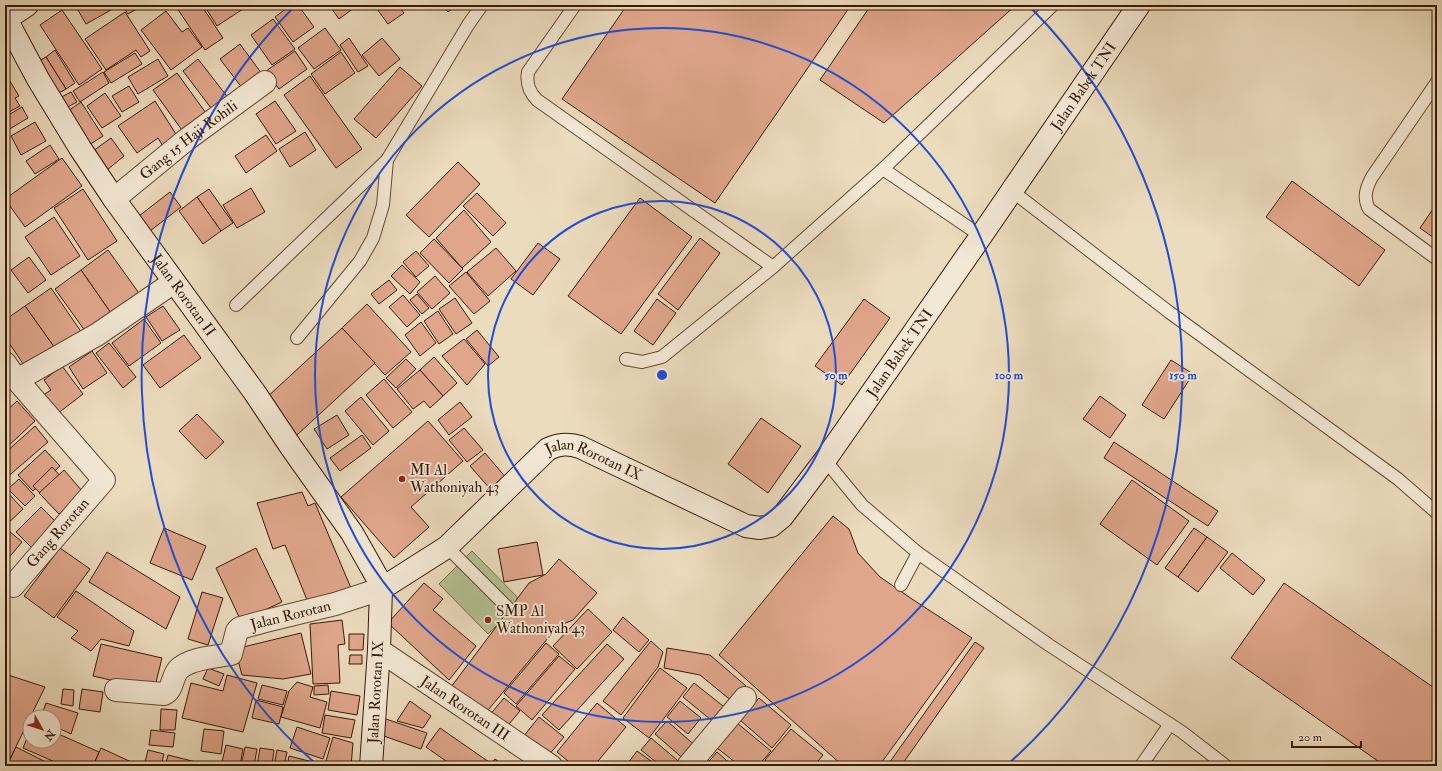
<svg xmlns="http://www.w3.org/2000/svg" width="1442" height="771" font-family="'IM FELL Double Pica',serif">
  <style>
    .green { fill: #b4c194; stroke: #776d4c }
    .building { fill: #e0a68c; stroke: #3a1905 }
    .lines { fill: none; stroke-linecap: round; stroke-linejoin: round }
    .lane-casing { stroke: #664a33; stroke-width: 14 }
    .street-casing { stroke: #664a33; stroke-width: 24 }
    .secondary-casing { stroke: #3a1905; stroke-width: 24 }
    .lane { stroke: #f3e8d5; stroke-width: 12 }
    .street { stroke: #f3e8d5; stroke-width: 22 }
    .secondary { stroke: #f3e8d5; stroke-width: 22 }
    .ring { fill: none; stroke: #1d4ed8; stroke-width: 2 }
    .poi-dot { fill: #8f2418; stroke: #f3e8d5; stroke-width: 1.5 }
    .labels { text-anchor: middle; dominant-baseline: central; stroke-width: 3.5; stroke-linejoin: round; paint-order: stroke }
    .street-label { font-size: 15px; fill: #3a1905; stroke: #f3e8d5 }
    .poi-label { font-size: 15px; fill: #3a1905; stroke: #f3e8d5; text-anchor: start }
    .centre { fill: #1d4ed8; stroke: #f3e8d5; stroke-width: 2 }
    .ring-label { font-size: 12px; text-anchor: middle; font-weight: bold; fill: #1d4ed8; stroke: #f3e8d5; stroke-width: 3.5; stroke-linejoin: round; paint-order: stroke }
  </style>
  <rect width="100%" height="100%" fill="#ecdcbe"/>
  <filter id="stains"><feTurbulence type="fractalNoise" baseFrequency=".005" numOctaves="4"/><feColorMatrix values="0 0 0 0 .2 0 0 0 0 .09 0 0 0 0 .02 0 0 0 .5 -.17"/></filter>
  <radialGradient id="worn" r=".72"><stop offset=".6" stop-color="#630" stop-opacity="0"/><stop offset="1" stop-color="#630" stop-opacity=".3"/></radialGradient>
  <path class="green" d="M472,551L521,601L488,634L439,584Z"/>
  <g class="building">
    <path d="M75,5H117L118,6L86,24Z"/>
    <path d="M122,5H144L128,14Z"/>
    <path d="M175,5H201L223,38L205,50Z"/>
    <path d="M204,5H245L246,7L217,26Z"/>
    <path d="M291,5H298L314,27L293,42L275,17Z"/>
    <path d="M329,5H358L339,19Z"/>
    <path d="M374,5H398L404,13L388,24Z"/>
    <path d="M442,5H457L448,12Z"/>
    <path d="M627,5H851L715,203L562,99Z"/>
    <path d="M871,5H1016L884,123L820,80Z"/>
    <path d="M62,10L102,69L79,85L40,25Z"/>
    <path d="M166,11L182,32L188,28L202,47L171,70L141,30Z"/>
    <path d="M125,12L150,51L141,57L136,50L106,70L85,39Z"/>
    <path d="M273,19L295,49L272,65L251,35Z"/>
    <path d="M325,28L341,50L314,69L298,48Z"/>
    <path d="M349,38L368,66L358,72L340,45Z"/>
    <path d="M382,38L400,59L379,76L362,55Z"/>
    <path d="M240,44L262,74L243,89L220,59Z"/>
    <path d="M55,50L75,83L66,89L46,57Z"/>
    <path d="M295,51L307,69L279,89L266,71Z"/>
    <path d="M341,52L355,73L325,94L311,74Z"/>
    <path d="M135,53L142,64L111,83L104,72Z"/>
    <path d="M46,57L66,89L53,96L33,64Z"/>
    <path d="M158,59L168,76L138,94L128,77Z"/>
    <path d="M198,59L233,104L217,116L183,71Z"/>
    <path d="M400,67L422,86L376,138L354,119Z"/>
    <path d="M103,72L109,83L80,102L73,91Z"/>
    <path d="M177,73L211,120L187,137L153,90Z"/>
    <path d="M310,76L362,149L336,168L284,95Z"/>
    <path d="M8,78L19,96L15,98L20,106L5,114V80Z"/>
    <path d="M129,86L139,102L122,112L112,96Z"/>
    <path d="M71,92L77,102L60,111L54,101Z"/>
    <path d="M105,93L121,116L102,128L87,106Z"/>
    <path d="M155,101L179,139L164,148L158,138L137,153L118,126Z"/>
    <path d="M275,101L296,131L276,144L256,114Z"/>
    <path d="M81,102L103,136L89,145L68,111Z"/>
    <path d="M22,107L28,118L8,130L5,125V117Z"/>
    <path d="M35,122L46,141L21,155L11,136Z"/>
    <path d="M305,132L316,150L290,167L279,149Z"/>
    <path d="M266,135L277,151L246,173L235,156Z"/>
    <path d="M111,138L124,156L107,170L93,151Z"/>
    <path d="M50,145L59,159L35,174L26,161Z"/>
    <path d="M62,158L82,186L25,227L5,199Z"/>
    <path d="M458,162L480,184L429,237L406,215Z"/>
    <path d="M1292,181L1385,250L1359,286L1266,217Z"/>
    <path d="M251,188L265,212L237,228L223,205Z"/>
    <path d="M83,189L117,241L88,260L54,208Z"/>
    <path d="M209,189L233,223L221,231L197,197Z"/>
    <path d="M170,192L181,207L150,231L139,216Z"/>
    <path d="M477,193L506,223L493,236L463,206Z"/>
    <path d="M197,197L221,231L203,244L179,211Z"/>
    <path d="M640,198L692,237L621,334L568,296Z"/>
    <path d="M1437,203V240L1420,228Z"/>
    <path d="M464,210L491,242L462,268L436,238Z"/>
    <path d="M54,217L80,256L51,275L25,237Z"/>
    <path d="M700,238L720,253L678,310L658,294Z"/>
    <path d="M434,239L463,269L449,283L420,253Z"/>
    <path d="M538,243L560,259L533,295L511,279Z"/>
    <path d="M496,248L516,271L488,296L467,272Z"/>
    <path d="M108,250L141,296L113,316L81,270Z"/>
    <path d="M416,251L429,266L416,277L403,262Z"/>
    <path d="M29,257L46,280L28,293L11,270Z"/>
    <path d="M402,265L420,282L410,294L391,276Z"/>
    <path d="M81,270L113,316L88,335L55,289Z"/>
    <path d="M466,272L490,301L474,314L449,286Z"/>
    <path d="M435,276L450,293L432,309L417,292Z"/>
    <path d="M389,280L397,290L379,304L371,294Z"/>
    <path d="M51,288L82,333L57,351L25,306Z"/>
    <path d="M417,294L429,308L422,314L410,300Z"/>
    <path d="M403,295L420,315L407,327L389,307Z"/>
    <path d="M455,298L472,323L456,334L439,309Z"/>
    <path d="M657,299L676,313L653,345L634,331Z"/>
    <path d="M864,299L890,318L842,385L815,366Z"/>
    <path d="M367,304L411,352L385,375L342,328Z"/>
    <path d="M25,306L57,351L28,371L5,337V320Z"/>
    <path d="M163,306L180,330L162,341L146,317Z"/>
    <path d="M438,311L453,334L439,344L424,321Z"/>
    <path d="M144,319L161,343L129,366L112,343Z"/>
    <path d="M421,322L436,343L420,356L405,335Z"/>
    <path d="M342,328L375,363L297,435L265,399Z"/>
    <path d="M477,330L499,357L488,366L466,339Z"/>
    <path d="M184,335L201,358L160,388L143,365Z"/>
    <path d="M464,339L485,364L467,385L442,356Z"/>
    <path d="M109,343L136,377L123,388L96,353Z"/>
    <path d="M92,351L107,373L83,389L69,367Z"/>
    <path d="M434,357L457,383L443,396L420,370Z"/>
    <path d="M406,359L416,369L396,388L386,378Z"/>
    <path d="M1171,360L1193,374L1164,419L1142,405Z"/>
    <path d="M62,366L83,394L57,414L42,396L51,390L44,380Z"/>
    <path d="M420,370L443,396L430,408L424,401L413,409L397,389Z"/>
    <path d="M384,379L412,412L393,428L366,395Z"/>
    <path d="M1100,396L1126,415L1110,438L1083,419Z"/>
    <path d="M361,397L389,431L373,445L345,411Z"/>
    <path d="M17,401L35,421L5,449V412Z"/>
    <path d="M460,402L472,417L449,435L438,420Z"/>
    <path d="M197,414L224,442L206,459L179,431Z"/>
    <path d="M337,415L349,435L327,449L314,429Z"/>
    <path d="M761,418L801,446L768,493L728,464Z"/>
    <path d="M428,421L463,461L411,507L429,527L394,558L341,497Z"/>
    <path d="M35,426L48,442L5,479V453Z"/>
    <path d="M464,428L483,450L467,462L449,440Z"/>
    <path d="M362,435L371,448L340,471L330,458Z"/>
    <path d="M1114,442L1218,511L1208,526L1104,458Z"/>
    <path d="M45,450L60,466L33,491L18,475Z"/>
    <path d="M485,453L507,479L492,491L470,466Z"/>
    <path d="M52,467L81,498L62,516L33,486Z"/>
    <path d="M64,470L83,492L59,514L39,493Z"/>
    <path d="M19,479L35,496L25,506L8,489Z"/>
    <path d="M1132,480L1189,521L1157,565L1100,524Z"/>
    <path d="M5,490L23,509L5,526Z"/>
    <path d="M302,492L308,506L315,503L351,588L309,605L285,545L273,549L257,503Z"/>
    <path d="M41,507L60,526L35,551L16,532Z"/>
    <path d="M833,516L849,529L858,553L880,577L915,601L972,638L879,766H843L719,655Z"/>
    <path d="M164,528L206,546L192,580L150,563Z"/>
    <path d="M1194,528L1207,537L1178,577L1165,568Z"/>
    <path d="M9,531L22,542L6,561L5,535Z"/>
    <path d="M1207,537L1228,552L1198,592L1178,577Z"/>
    <path d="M537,542L543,575L504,582L498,549Z"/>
    <path d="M60,548L90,569L54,618L24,596Z"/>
    <path d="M256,548L282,602L241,621L216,568Z"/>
    <path d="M107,552L180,597L166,629L89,582Z"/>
    <path d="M1232,553L1265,580L1253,595L1220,568Z"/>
    <path d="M559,559L597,593L573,620L558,626L484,715L451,687L529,583L546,574Z"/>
    <path d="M424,583L443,599L433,610L476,646L449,680L388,623Z"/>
    <path d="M1284,583L1437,690V766H1385L1231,658Z"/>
    <path d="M76,591L134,631L129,646L101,639L91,651L71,638L78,631L57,617Z"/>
    <path d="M202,592L223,598L208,645L188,639Z"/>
    <path d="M588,609L612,632L577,669L553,646Z"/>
    <path d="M623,617L649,640L639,652L613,630Z"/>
    <path d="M342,620L345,644L338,645L340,683L313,684L310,624Z"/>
    <path d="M301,633L311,674L283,679L242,675L235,649Z"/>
    <path d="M349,634H364L363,650H349Z"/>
    <path d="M651,641L663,652L658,667L621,715L603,701Z"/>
    <path d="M975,642L984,648L901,766H887Z"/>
    <path d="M546,643L559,654L516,704L504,693Z"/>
    <path d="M101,644L162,658L154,690L93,676Z"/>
    <path d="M607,644L624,659L559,730L542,715Z"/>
    <path d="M667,648L710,655L746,686L733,702L700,675L664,668Z"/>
    <path d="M350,655H362V664H349Z"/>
    <path d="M559,656L575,669L532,720L516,706Z"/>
    <path d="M208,668L224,674L219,686L203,679Z"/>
    <path d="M660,668L687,688L649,738L623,718Z"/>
    <path d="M5,674L45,687L7,765L5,764Z"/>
    <path d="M227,675L257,683L243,732L182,718L191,683L223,691Z"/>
    <path d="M297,682L313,687L310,697L327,702L320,728L281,717L289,691Z"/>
    <path d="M694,683L728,710L716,724L683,697Z"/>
    <path d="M262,685L287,691L283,705L258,699Z"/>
    <path d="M328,685L329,694L314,695V686Z"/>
    <path d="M63,689L74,690L73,706L61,704Z"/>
    <path d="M82,689L103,692L100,712L79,709Z"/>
    <path d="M331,691L360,696L357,715L328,710Z"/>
    <path d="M504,698L520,711L504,730L488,717Z"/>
    <path d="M759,698L791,725L772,748L740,720Z"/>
    <path d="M256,700L283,707L279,724L252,718Z"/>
    <path d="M410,701L431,716L423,728L397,721Z"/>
    <path d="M680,701L701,718L688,734L667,717Z"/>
    <path d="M46,703L78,713L71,734L54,726V717H41Z"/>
    <path d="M597,703L626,727L594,766H574L557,752Z"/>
    <path d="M161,709L177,710L175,730H160Z"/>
    <path d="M325,715L355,720L351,738L322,733Z"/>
    <path d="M539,717L564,737L547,757L523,737Z"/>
    <path d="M383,718L427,733L421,749L378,734Z"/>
    <path d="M667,721L698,748L687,762L655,734Z"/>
    <path d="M737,723L771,751L758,766H740L717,748Z"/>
    <path d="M297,727L330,738L323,759L290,748Z"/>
    <path d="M440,728L489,762L486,766H453L426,747Z"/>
    <path d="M204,729L224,731L221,754L201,751Z"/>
    <path d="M791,729L823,755L814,766H772L765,760Z"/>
    <path d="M151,730L175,733L173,747L149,745Z"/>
    <path d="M30,731V741H54V732L99,752L93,766H64L23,748Z"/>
    <path d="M333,737L353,743L351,766H345L326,761Z"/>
    <path d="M651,738L683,765L682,766H661L641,750Z"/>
    <path d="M226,745L243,749L240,766H221Z"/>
    <path d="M16,747L44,761L42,766H7Z"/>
    <path d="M245,747L257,749L254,766H241Z"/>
    <path d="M101,748L140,766H93Z"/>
    <path d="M260,748L274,750L272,766H257Z"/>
    <path d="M148,750L164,754L161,766H144Z"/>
    <path d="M277,750L287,752L284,766H274Z"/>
    <path d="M637,751L658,766H626Z"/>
    <path d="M717,752L733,766H705Z"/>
    <path d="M168,755L196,762L195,766H165Z"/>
    <path d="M289,756L313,762L312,766H287Z"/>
    <path d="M495,759L505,766H490Z"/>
  </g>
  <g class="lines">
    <g class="lane-casing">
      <g id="lane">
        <path d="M575,5L528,72C526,84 529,92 537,100L773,267"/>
        <path d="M1437,82L1372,177C1366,188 1363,198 1369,209L1437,259"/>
        <path d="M883,169L981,236"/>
        <path d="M1012,191L1169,312L1398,479L1437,513"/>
        <path d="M236,305L387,160L468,25L482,5"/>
        <path d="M297,338L360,261L373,238L383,205L387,160"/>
        <path d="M626,359L642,362L662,357L773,267L883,169L1053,5"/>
        <path d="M825,460L862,505L918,553L1049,645L1182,732L1226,766"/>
        <path d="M447,547L508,608"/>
        <path d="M901,585L918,553"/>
        <path d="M1141,766L1170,724"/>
      </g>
    </g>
    <g class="street-casing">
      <g id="street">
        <path id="s1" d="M114,199L186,140L265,82"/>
        <path d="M5,363L17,380L104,480L13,586"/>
        <path d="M17,380L98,334L174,282"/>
        <path id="s2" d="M379,650L551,766"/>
        <path id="s3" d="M116,690L164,694C173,690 172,677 178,670C188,658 216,657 231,654L237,631L240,628L266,621L335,604L381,589"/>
        <path d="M688,766L745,698"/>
      </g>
    </g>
    <g class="secondary-casing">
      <g id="secondary">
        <path id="s4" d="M27,5L6,19L38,79L80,148L114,199L255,393L291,447L352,533L378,579L381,589L379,650L371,766"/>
        <path id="s5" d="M381,589L447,547L548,449C559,444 568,443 580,447L746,526L760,528L771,526L782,517L825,460L981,236L1139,5"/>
      </g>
    </g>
    <use href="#lane" class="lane"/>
    <use href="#street" class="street"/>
    <use href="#secondary" class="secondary"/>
  </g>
  <g class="ring">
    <circle cx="662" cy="375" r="174"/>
    <circle cx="662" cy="375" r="347"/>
    <path d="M317 765A521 521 0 0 1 294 7M1030 7A521 521 0 0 1 1007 765"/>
  </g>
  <g class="poi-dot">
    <circle cx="402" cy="479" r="4"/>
    <circle cx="488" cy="620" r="4"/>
  </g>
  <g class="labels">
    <g class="street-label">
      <text stroke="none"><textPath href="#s5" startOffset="1001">Jalan Babek TNI</textPath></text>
      <text stroke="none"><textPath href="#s1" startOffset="95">Gang 15 Haji Rohili</textPath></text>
      <text stroke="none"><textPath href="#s4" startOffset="354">Jalan Rorotan II</textPath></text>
      <text stroke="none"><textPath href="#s5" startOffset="677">Jalan Babek TNI</textPath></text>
      <text stroke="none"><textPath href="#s5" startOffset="268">Jalan Rorotan IX</textPath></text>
      <text transform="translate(58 533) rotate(-49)">Gang Rorotan</text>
      <text stroke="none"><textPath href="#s3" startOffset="213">Jalan Rorotan</textPath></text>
      <text transform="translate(376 692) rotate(-87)">Jalan Rorotan IX</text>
      <text stroke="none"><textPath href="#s2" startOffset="104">Jalan Rorotan III</textPath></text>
    </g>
    <g class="poi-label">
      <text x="410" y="470">MI Al<tspan x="410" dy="17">Wathoniyah 43</tspan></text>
      <text x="496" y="611">SMP Al<tspan x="496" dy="17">Wathoniyah 43</tspan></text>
    </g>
  </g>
  <circle cx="662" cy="375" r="6" class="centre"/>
  <g class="ring-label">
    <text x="836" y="379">50 m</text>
    <text x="1009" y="379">100 m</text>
    <text x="1183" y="379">150 m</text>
  </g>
  <rect width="1442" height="771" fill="none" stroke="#ecdcbe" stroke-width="20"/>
  <rect x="6" y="6" width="1430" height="759" fill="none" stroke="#3a1905" stroke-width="2"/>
  <rect x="10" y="10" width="1422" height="751" fill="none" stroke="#3a1905"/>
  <g transform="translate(42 729) rotate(129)"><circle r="19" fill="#f3e8d5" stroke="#a99582"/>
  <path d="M0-3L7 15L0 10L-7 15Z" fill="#8f2418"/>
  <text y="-6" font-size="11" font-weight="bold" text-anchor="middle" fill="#3a1905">N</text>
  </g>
  <path d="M1292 741v6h69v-6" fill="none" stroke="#3a1905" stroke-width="2"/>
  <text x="1298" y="741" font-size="12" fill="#3a1905" stroke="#f3e8d5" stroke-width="3" paint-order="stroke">20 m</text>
  <rect width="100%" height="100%" filter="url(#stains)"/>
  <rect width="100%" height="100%" fill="url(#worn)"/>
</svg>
